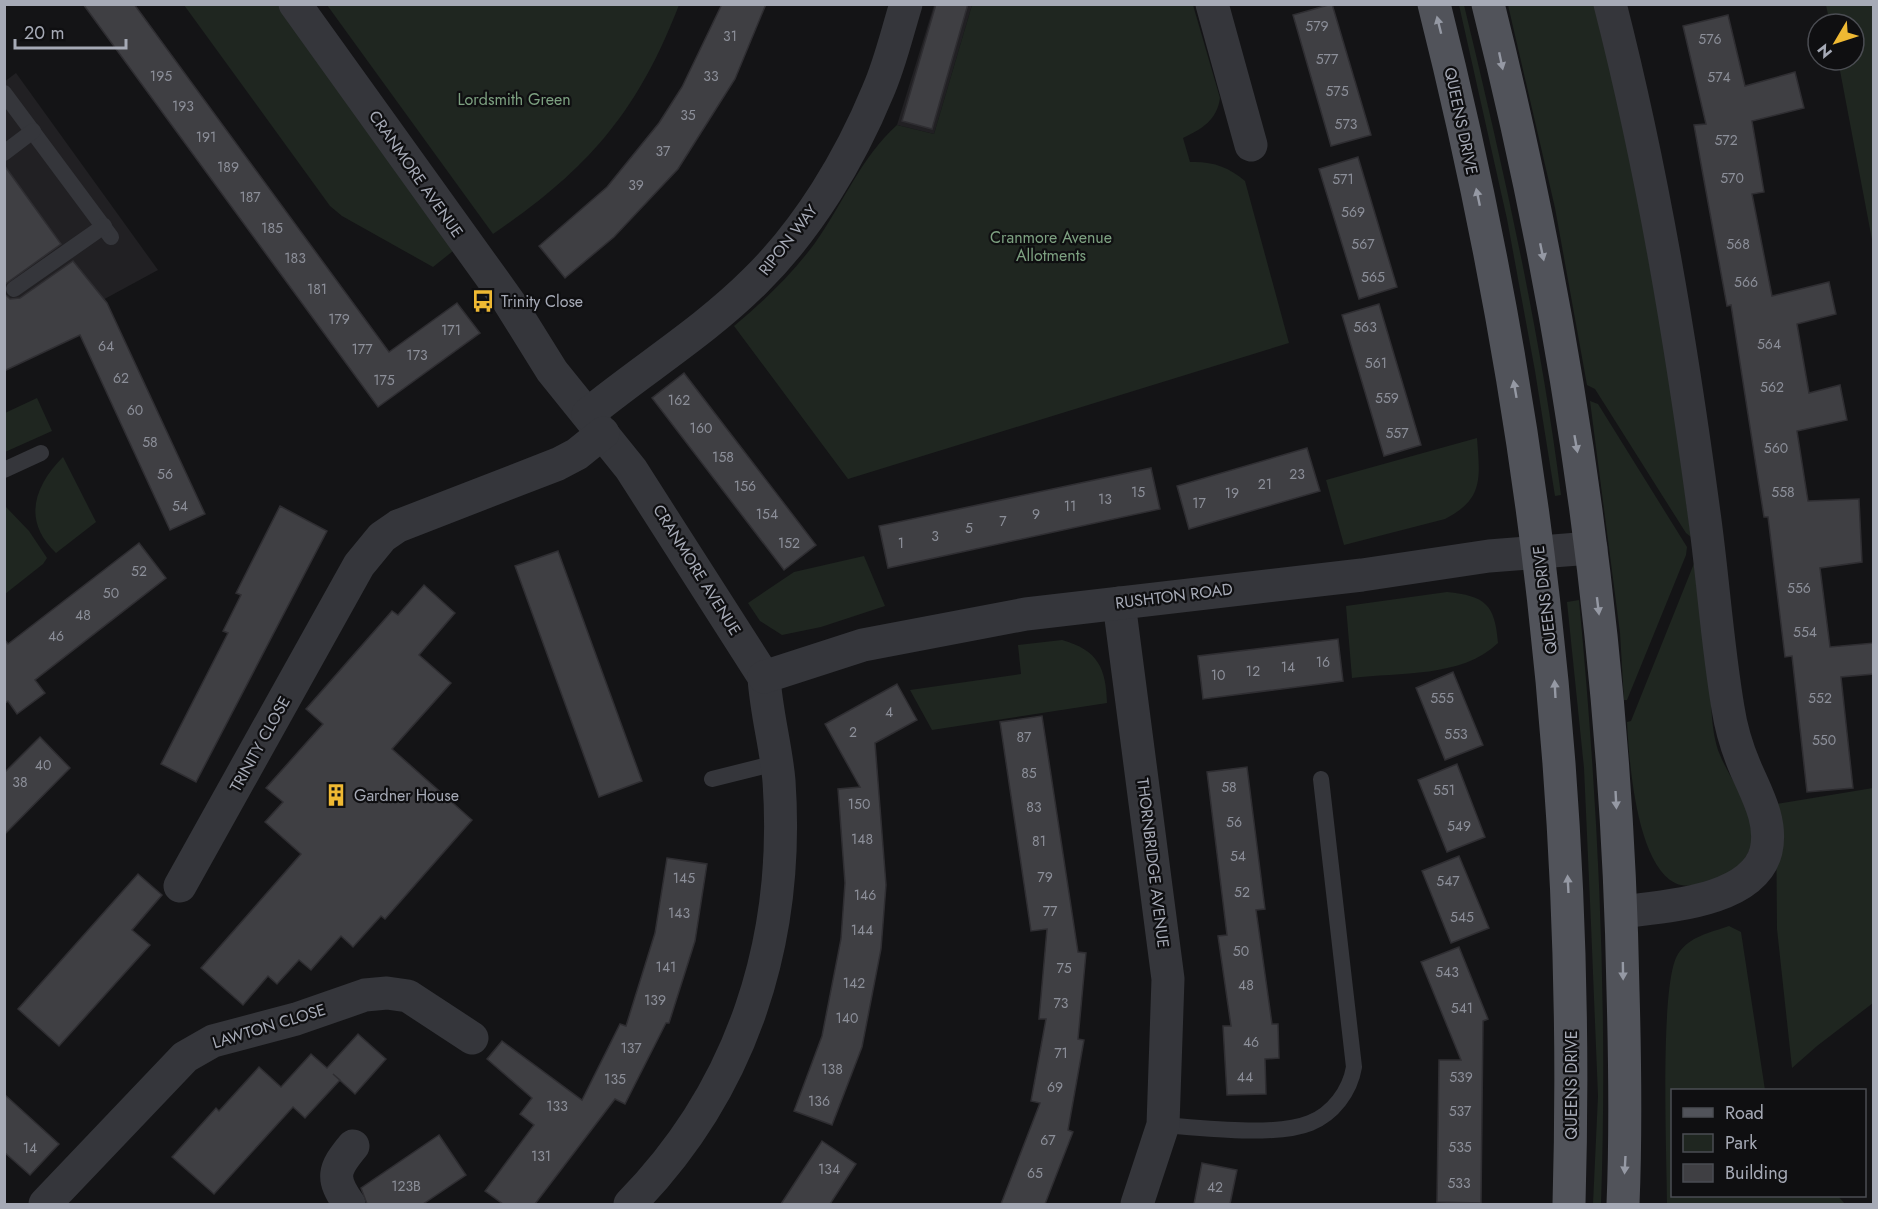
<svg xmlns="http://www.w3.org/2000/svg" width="1878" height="1209" font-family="Jost,sans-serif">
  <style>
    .built { fill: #212023 }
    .green { fill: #1f2620 }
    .building { fill: #3f3f43; stroke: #2f2e32; stroke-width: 1.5 }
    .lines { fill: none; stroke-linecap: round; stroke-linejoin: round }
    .lane { stroke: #35363b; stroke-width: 16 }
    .street { stroke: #35363b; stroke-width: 33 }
    .primary { stroke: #51535a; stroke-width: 33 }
    .oneway { fill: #9599a4 }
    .labels { text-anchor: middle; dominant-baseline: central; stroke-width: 4.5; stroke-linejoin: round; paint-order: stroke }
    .number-label { font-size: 14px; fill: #8c8f99 }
    .park-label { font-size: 16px; fill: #7da181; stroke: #0f0f11 }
    .street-label { font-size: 16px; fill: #a6aab6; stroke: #0f0f11 }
    .poi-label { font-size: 16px; fill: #a6aab6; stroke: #0f0f11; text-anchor: start }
  </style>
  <rect width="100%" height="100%" fill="#141416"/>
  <g class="built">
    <path d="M934,5H972L934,134L897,125Z"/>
    <path d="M16,73L158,270L99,302L15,306L5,292L4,82Z"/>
  </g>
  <g class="green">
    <path d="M184,5H278L453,251L433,267L342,216L330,206Z"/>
    <path d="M327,5H679C637,113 588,169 493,234Z"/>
    <path d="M972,5H1193L1220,98C1217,120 1202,129 1183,138L1190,162C1212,161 1229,167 1245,181L1289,343L848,479L734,326C764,301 792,274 815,243C843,204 861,157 897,125L934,134Z"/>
    <path d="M1459,5H1464C1503,167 1540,329 1561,495L1555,496L1535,371L1507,219Z"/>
    <path d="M1508,5H1595L1630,156L1670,377L1691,537L1686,533L1595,389L1587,385L1555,208Z"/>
    <path d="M1826,5H1873V245L1838,60H1854V24H1830Z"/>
    <path d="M37,398L52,431L5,452V413Z"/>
    <path d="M1590,401L1598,404L1687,547L1686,555L1627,700H1624L1620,633Z"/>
    <path d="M1477,438C1480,478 1484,499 1445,519L1344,545L1326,480Z"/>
    <path d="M63,457L96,522L56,553C22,521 34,486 63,457Z"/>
    <path d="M5,506L29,531L47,558L43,564L5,594Z"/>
    <path d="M864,556L885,606L821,627L782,635L760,621L748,603L794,572Z"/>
    <path d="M1695,561C1701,599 1706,636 1709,674C1712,700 1710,731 1720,755C1731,782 1755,808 1752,839C1750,858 1735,872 1719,879C1708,884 1685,889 1675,883C1636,863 1629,760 1627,722L1631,721Z"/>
    <path d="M1447,592C1485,596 1495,604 1498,643C1462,678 1399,672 1352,678L1346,606Z"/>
    <path d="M1579,600C1598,801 1608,1003 1601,1204H1593L1598,1096L1591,924L1584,768L1567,602Z"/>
    <path d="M1062,640C1098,650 1106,668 1107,703L932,730L910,690L1021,674L1018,645Z"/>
    <path d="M1873,788V1003L1817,1046L1792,1068L1777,929L1776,804Z"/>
    <path d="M1729,926L1741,932L1765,1090H1672V1196H1838L1845,1204H1667C1667,1160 1659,983 1678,954C1690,936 1709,933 1729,926Z"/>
  </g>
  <g class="building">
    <path d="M83,4H134L389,352L457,303L480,333L378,407Z"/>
    <path d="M722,4H766L735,79L678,169L614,237L565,278L539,246L607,187L659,123L682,87Z"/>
    <path d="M936,4H968L932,129L902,121Z"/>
    <path d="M1332,4L1371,135L1331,146L1293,15Z"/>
    <path d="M1728,15L1745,86L1795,72L1804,108L1752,121L1764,192L1752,194L1772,296L1829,282L1836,314L1797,324L1809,393L1840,385L1847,420L1797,431L1808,501L1859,499L1862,562L1820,568L1830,647L1874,643V674L1841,677L1853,788L1807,792L1792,656L1785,657L1768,517H1764L1731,305L1727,306L1701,164L1694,125L1706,124L1683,26Z"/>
    <path d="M1358,157L1397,287L1359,299L1319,169Z"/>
    <path d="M4,165L61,244L4,285Z"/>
    <path d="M73,261L107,303L205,514L170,530L80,335L4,371V293L10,299L20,298Z"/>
    <path d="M1379,304L1421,445L1384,456L1342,315Z"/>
    <path d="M684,373L816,545L784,570L652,398Z"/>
    <path d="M1307,448L1320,491L1189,529L1177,486Z"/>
    <path d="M1151,468L1160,509L888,568L879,526Z"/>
    <path d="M280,506L327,531L196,782L161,764L228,633L223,631L241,595L236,593Z"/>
    <path d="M139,543L166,578L35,680L45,693L17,714L8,701L4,704V639L8,644Z"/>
    <path d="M558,551L642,781L599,797L515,566Z"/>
    <path d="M424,585L455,613L419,655L451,683L392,749L472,820L385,919L381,916L353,947L341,936L311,970L299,960L277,984L268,976L243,1005L201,968L301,854L265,822L283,802L266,788L323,724L306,709L392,611L398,615Z"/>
    <path d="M1338,639L1343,681L1203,699L1198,656Z"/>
    <path d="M1453,672L1483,745L1445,760L1416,688Z"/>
    <path d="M897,684L917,720L875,743L886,885L881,949L862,1047L832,1125L794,1111L822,1036L841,939L845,883L838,789L860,787L825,724Z"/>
    <path d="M1042,716L1078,952L1086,953L1078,1039L1084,1040L1068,1130L1073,1132L1045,1204H1001L1040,1103L1031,1101L1046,1019H1039L1047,929L1031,931L1000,722Z"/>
    <path d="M40,737L70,768L4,835V773Z"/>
    <path d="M1457,764L1485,837L1447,852L1418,780Z"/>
    <path d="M1247,767L1265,909L1256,910L1272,1024H1278L1279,1058L1265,1059L1266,1094L1227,1095L1223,1026H1231L1218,936L1227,935L1207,772Z"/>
    <path d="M1459,856L1489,928L1451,943L1422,871Z"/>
    <path d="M667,858L707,864L695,941L669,1023H666L625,1104L615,1099L535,1204H503L485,1191L534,1125L520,1114L532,1098L487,1059L502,1041L582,1100L620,1024L626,1026L655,933Z"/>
    <path d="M138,874L162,895L132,930L150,945L59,1046L18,1009Z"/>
    <path d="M1459,947L1488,1019L1483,1021L1481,1203L1437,1202L1439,1060H1461L1421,962Z"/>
    <path d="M358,1034L386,1059L355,1094L333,1074L340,1080L305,1118L293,1107L214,1194L172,1157L216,1108L219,1111L259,1067L281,1087L311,1054L327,1068Z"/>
    <path d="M4,1094L59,1144L30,1175L4,1152Z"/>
    <path d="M439,1135L466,1175L423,1204H367L361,1188Z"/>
    <path d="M822,1141L856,1164L830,1204H781Z"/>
    <path d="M1202,1163L1237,1170L1230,1204H1194Z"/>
  </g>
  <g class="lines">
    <g class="lane">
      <path d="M4,93L111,237"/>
      <path d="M4,153L33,131"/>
      <path d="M14,289L104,226"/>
      <path d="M4,470L41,453"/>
      <path d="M712,779L776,763"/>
      <path d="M1163,1125C1201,1128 1276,1137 1310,1123C1333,1114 1350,1091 1354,1067L1321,779"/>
    </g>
    <g class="street">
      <path d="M295,4L509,302L552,371L631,469L764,677C766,712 776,746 779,781C790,940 743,1089 630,1204"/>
      <path d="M1212,4L1251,145"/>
      <path d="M1610,4C1653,172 1681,342 1704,513C1713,577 1717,643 1728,708C1731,728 1737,748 1745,767C1756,793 1773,821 1766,851C1753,902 1665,906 1622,912"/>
      <path d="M588,414C643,369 705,331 755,281C808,229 850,159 878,91C890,64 897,33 906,4"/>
      <path d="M1119,603L1168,979L1163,1125L1137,1204"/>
      <path d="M764,677L863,645L1026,614L1362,575L1489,556L1591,548"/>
      <path d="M180,886L359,565L382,537L398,526L558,464L577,454L603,433"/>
      <path d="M45,1204L185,1057L213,1041L296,1019L365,995L387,993L408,996L472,1038"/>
      <path d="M349,1204C331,1178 333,1170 353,1146"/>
    </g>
    <g class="primary">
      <path d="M1434,4C1534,401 1581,795 1569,1204"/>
      <path d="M1488,4C1569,327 1617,659 1623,991C1625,1063 1626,1133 1623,1204"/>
    </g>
  </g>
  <defs><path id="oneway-solid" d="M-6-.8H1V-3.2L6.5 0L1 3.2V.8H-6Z" transform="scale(1.5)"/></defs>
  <g class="oneway">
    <use href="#oneway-solid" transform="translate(1439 25) rotate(-104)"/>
    <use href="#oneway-solid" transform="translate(1501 61) rotate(78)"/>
    <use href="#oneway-solid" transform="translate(1478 197) rotate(-102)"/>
    <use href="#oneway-solid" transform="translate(1542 252) rotate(78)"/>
    <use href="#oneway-solid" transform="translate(1515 389) rotate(-100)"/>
    <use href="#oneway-solid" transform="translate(1576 444) rotate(80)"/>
    <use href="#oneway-solid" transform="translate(1598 606) rotate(83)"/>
    <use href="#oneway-solid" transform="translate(1555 689) rotate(-93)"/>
    <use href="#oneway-solid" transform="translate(1616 800) rotate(87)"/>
    <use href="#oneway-solid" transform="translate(1568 884) rotate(-93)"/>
    <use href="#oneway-solid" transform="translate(1623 971) rotate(89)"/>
    <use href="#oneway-solid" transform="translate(1625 1165) rotate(93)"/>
  </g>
  <defs>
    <g id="bus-bare" transform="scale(1.8)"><path d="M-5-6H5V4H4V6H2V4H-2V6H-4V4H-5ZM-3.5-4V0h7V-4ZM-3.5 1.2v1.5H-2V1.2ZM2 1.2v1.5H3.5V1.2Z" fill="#efb933" stroke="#0f0f11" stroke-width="2.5" paint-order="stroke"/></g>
    <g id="building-bare" transform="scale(1.8)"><path d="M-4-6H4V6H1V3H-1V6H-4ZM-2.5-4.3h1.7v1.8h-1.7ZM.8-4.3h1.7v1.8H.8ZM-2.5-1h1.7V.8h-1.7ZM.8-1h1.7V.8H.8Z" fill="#efb933" stroke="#0f0f11" stroke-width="2.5" paint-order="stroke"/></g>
  </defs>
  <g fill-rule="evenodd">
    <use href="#bus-bare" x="483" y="301"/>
    <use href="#building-bare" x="336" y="795"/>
  </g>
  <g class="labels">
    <g class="number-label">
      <text x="1317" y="26">579</text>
      <text x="730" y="36">31</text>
      <text x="1710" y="39">576</text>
      <text x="1327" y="59">577</text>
      <text x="161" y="76">195</text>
      <text x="711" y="76">33</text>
      <text x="1719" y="77">574</text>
      <text x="1337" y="91">575</text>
      <text x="183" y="106">193</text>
      <text x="688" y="115">35</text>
      <text x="1346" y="124">573</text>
      <text x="206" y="137">191</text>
      <text x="1726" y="140">572</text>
      <text x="663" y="151">37</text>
      <text x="228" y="167">189</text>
      <text x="1732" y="178">570</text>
      <text x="1343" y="179">571</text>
      <text x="636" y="185">39</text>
      <text x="250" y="197">187</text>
      <text x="1353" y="212">569</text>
      <text x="272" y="228">185</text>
      <text x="1363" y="244">567</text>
      <text x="1738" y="244">568</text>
      <text x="295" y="258">183</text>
      <text x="1373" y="277">565</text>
      <text x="1746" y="282">566</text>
      <text x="317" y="289">181</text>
      <text x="339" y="319">179</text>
      <text x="1365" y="327">563</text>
      <text x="451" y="330">171</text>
      <text x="1769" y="344">564</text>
      <text x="106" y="346">64</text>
      <text x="362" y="349">177</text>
      <text x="417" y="355">173</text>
      <text x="1376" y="363">561</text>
      <text x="121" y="378">62</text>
      <text x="384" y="380">175</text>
      <text x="1772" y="387">562</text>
      <text x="1387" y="398">559</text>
      <text x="679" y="400">162</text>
      <text x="135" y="410">60</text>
      <text x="701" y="428">160</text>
      <text x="1397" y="433">557</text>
      <text x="150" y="442">58</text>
      <text x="1776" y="448">560</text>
      <text x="723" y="457">158</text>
      <text x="165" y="474">56</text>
      <text x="1297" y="474">23</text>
      <text x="1265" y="484">21</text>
      <text x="745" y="486">156</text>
      <text x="1138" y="492">15</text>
      <text x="1783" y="492">558</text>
      <text x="1232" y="493">19</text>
      <text x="1105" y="499">13</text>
      <text x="1199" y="503">17</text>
      <text x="180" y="506">54</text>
      <text x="1070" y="506">11</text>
      <text x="767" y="514">154</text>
      <text x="1036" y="514">9</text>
      <text x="1003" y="521">7</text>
      <text x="969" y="528">5</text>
      <text x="935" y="536">3</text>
      <text x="789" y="543">152</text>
      <text x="901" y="543">1</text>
      <text x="139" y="571">52</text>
      <text x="1799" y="588">556</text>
      <text x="111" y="593">50</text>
      <text x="83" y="615">48</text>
      <text x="1805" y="632">554</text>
      <text x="56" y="636">46</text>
      <text x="1323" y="662">16</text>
      <text x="1288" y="667">14</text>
      <text x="1253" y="671">12</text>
      <text x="1218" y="675">10</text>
      <text x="1442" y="698">555</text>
      <text x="1820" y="698">552</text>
      <text x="889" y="712">4</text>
      <text x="853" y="732">2</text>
      <text x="1456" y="734">553</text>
      <text x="1024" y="737">87</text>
      <text x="1824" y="740">550</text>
      <text x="43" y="765">40</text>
      <text x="1029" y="773">85</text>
      <text x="20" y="782">38</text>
      <text x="1229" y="787">58</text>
      <text x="1444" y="790">551</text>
      <text x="859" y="804">150</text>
      <text x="1034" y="807">83</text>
      <text x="1234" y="822">56</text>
      <text x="1459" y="826">549</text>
      <text x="862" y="839">148</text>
      <text x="1039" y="841">81</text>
      <text x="1238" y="856">54</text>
      <text x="1045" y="877">79</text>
      <text x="684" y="878">145</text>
      <text x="1448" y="881">547</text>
      <text x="1242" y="892">52</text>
      <text x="865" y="895">146</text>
      <text x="1050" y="911">77</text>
      <text x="679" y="913">143</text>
      <text x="1462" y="917">545</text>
      <text x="862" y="930">144</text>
      <text x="1241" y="951">50</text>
      <text x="666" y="967">141</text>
      <text x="1064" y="968">75</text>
      <text x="1447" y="972">543</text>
      <text x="854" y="983">142</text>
      <text x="1246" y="985">48</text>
      <text x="655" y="1000">139</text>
      <text x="1061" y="1003">73</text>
      <text x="1462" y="1008">541</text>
      <text x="847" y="1018">140</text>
      <text x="1251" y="1042">46</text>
      <text x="631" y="1048">137</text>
      <text x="1061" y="1053">71</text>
      <text x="832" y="1069">138</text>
      <text x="1245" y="1077">44</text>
      <text x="1461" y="1077">539</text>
      <text x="615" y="1079">135</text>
      <text x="1055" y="1087">69</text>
      <text x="819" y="1101">136</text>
      <text x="557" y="1106">133</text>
      <text x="1460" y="1111">537</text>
      <text x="1048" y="1140">67</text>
      <text x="1460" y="1147">535</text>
      <text x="30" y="1148">14</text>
      <text x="541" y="1156">131</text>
      <text x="829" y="1169">134</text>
      <text x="1035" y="1173">65</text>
      <text x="1459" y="1183">533</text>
      <text x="406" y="1186">123B</text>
      <text x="1215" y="1187">42</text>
    </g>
    <g class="park-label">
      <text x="514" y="99">Lordsmith Green</text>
      <text x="1051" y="237">Cranmore Avenue<tspan x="1051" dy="18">Allotments</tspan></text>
    </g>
    <g class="street-label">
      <text transform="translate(1461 121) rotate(78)">QUEENS DRIVE</text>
      <text transform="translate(416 174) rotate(55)">CRANMORE AVENUE</text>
      <text transform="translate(788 240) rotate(-52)">RIPON WAY</text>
      <text transform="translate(697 570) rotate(58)">CRANMORE AVENUE</text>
      <text transform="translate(1174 596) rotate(-7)">RUSHTON ROAD</text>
      <text transform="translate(1545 600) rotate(-97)">QUEENS DRIVE</text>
      <text transform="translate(260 744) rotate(-61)">TRINITY CLOSE</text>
      <text transform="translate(1153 863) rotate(83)">THORNBRIDGE AVENUE</text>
      <text transform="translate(269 1026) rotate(-17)">LAWTON CLOSE</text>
      <text transform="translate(1571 1085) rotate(-90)">QUEENS DRIVE</text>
    </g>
    <g class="poi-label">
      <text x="501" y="301">Trinity Close</text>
      <text x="354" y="795">Gardner House</text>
    </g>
  </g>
  <rect width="1878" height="1209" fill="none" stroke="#a6aab6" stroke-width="12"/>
  <rect x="1671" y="1089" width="195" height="108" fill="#0f0f11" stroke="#4b4d53" stroke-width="1.5"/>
  <rect x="1683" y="1108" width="30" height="9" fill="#51535a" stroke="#4b4d53" stroke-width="1.5"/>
  <text x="1725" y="1119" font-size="18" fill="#a6aab6">Road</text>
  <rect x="1683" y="1134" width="30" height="18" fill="#1f2620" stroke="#4b4d53" stroke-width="1.5"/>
  <text x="1725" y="1149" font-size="18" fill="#a6aab6">Park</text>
  <rect x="1683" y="1164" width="30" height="18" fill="#3f3f43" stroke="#4b4d53" stroke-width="1.5"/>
  <text x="1725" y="1179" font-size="18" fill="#a6aab6">Building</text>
  <g transform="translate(1836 42) rotate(231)"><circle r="28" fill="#0f0f11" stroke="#4b4d53" stroke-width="1.5"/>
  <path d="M0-4.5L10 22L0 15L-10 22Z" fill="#efb933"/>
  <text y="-9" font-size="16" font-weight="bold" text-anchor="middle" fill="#a6aab6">N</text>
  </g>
  <path d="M15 39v9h111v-9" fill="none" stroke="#a6aab6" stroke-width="3"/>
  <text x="24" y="39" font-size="18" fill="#a6aab6" stroke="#0f0f11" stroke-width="4.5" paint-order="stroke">20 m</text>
</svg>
